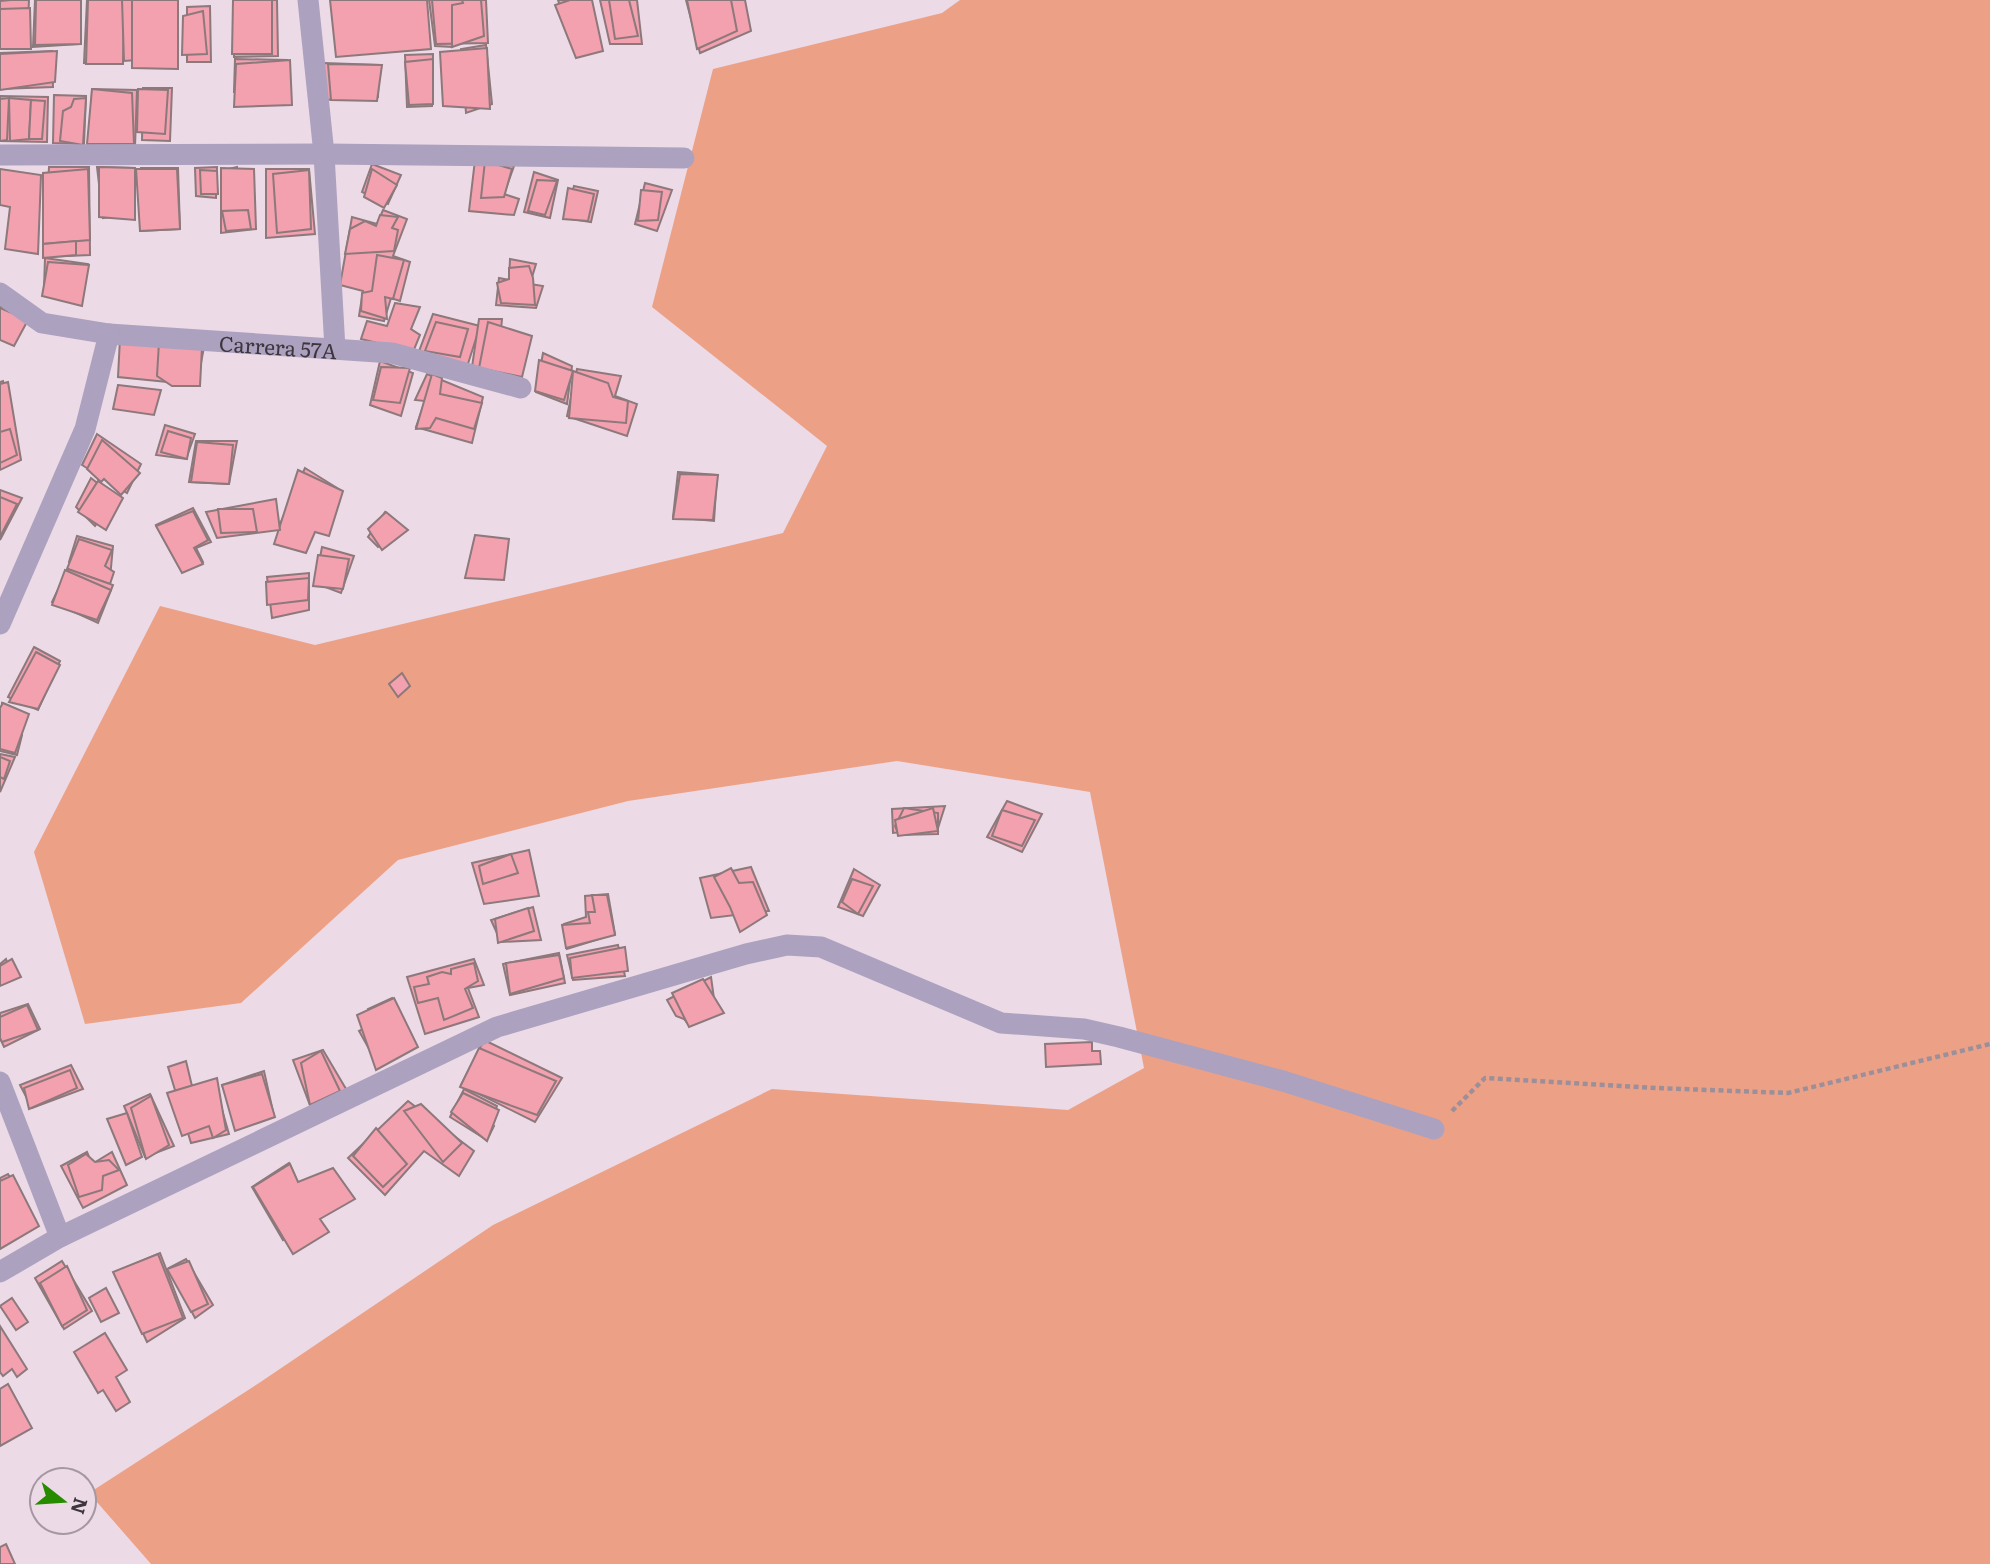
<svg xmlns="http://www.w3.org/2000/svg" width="1990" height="1564" font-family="Literata,serif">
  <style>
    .green { fill: #eca186 }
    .building { fill: #f3a0af; stroke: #8d787b; stroke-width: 2 }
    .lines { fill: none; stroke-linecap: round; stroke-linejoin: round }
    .path { stroke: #9c8f99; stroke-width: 4.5; stroke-dasharray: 5 3.5; stroke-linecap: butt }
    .street { stroke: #aca1bf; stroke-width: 21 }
    .labels { text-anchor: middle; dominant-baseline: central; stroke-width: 5; stroke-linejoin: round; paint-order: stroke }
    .street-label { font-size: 21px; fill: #3d363c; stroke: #ecdae7 }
  </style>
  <rect width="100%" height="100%" fill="#ecdae7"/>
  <path class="green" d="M960,0H1990V1564H151L89,1493L262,1381L493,1225L772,1089L1068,1110L1144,1068L1090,792L897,761L628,801L398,860L241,1003L85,1024L34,852L160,606L315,645L783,533L827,446L652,307L713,69L942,13Z"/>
  <g class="building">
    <path d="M11,0H29L27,46L0,48V1Z"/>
    <path d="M35,0H81L79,44L33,47Z"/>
    <path d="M36,0H81V44L35,45Z"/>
    <path d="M87,0H117V64L84,63Z"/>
    <path d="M88,0H124L123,64H86Z"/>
    <path d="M122,0H162L161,5L178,8L177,57L124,61Z"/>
    <path d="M132,0H178V69L132,68Z"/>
    <path d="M233,0H277L278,56L234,57Z"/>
    <path d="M233,0H272V54H232Z"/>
    <path d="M330,0H427L431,49L336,57Z"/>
    <path d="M429,0H450L452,47L435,46Z"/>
    <path d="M432,0H486L488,43L436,44Z"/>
    <path d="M462,0H481L484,36L452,47V5L463,3Z"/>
    <path d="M558,0H583L599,50L576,55Z"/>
    <path d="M570,0H592L603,51L576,58L555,5Z"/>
    <path d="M600,0H637L642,44H610Z"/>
    <path d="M609,0H629L638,36L615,39Z"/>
    <path d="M686,0H745L751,31L700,53Z"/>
    <path d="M687,0H731L737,31L697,49Z"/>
    <path d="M210,6L211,62H187V7Z"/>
    <path d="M30,8L31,49H0V9Z"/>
    <path d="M203,11L207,54L182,55L183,16Z"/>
    <path d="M486,45L492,104L466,113L461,49Z"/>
    <path d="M487,48L490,109L443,106L440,52Z"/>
    <path d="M52,51L53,87L0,89V53Z"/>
    <path d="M57,51L55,82L0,90V54Z"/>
    <path d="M433,54L432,106L407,107L405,55Z"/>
    <path d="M235,59L287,60L286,94L234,92Z"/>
    <path d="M433,59V104L409,105L405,62Z"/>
    <path d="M290,60L292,105L234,107L236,64Z"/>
    <path d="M324,63L379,65L378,97L324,100Z"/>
    <path d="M328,64L382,65L377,101L331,100Z"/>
    <path d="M143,88H172L170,141L142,140Z"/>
    <path d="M92,89L137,90L135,147L90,146Z"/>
    <path d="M92,89L132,93L134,144H87Z"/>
    <path d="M138,89L168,90L165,134L137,132Z"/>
    <path d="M54,95L86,96L84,144L53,143Z"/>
    <path d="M0,96L48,97L47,142L0,141Z"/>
    <path d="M9,98L7,140L0,141V99Z"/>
    <path d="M9,98L31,100L29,139L10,141Z"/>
    <path d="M86,98L83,145L60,141L63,111L71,107L74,99Z"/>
    <path d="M31,100L45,101L42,139H29Z"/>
    <path d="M475,160L514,166L504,194L519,199L514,215L469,211Z"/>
    <path d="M485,161L512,169L504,197L481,198Z"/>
    <path d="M372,164L401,175L388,204L362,192Z"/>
    <path d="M49,167H89L90,255L44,257Z"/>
    <path d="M97,167L135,168L132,214L103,218Z"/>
    <path d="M99,167L135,168V220L99,217Z"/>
    <path d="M217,167L216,198L196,196L195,168Z"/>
    <path d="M237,167L238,176L252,177L255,203L226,206L224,170Z"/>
    <path d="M141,168H178L180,229L140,231Z"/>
    <path d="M221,168L254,169L256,229L221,233Z"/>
    <path d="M0,169L41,175L38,254L5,249L10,207L0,205Z"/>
    <path d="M88,169L90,240L43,244V173Z"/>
    <path d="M136,169H177L180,229L140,231Z"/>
    <path d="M266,169H309L315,234L266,238Z"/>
    <path d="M372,169L397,185L384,208L364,197Z"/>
    <path d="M200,170L217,171L218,194H201Z"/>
    <path d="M309,170L311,229L277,233L273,174Z"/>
    <path d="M534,172L558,180L550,218L524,212Z"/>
    <path d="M537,180L557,181L545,215L528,211Z"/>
    <path d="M645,183L672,190L657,231L635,224Z"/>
    <path d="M574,186L598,191L591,222L565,218Z"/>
    <path d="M568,188L594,194L588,221L563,219Z"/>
    <path d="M641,190L662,192L658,220L638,221Z"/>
    <path d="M248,210L251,229L226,231L222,211Z"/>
    <path d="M383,210L407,219L393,256L410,262L400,301L391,298L384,321L359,316L363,291L340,285L352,217L377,224Z"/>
    <path d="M380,215L398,217L392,228L398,230L394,251L345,254L350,229L365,221L376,226Z"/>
    <path d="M76,241V255L43,258V244Z"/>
    <path d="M377,255L404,260L393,299L385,297L387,319L361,311L362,293L372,291Z"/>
    <path d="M45,258L88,264L78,304L60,300L56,291L44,288Z"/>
    <path d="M510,259L536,264L530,284L543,286L536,308L496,305L499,278L509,280Z"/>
    <path d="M48,262L89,265L82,306L42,296Z"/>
    <path d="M529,266L533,278L535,305L501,303L497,283L509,279V268Z"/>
    <path d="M395,303L420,307L411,329L420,335L413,352L361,339L367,321L387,326Z"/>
    <path d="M0,307H3L24,321L11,340L0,334Z"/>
    <path d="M0,308L28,320L14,346L0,340Z"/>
    <path d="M433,314L480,326L466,370L418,354Z"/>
    <path d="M479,319H502L501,330L510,340L524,348L512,377L472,367Z"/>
    <path d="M436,322L468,329L460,357L425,351Z"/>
    <path d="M488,322L532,336L522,377L479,368Z"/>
    <path d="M120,338L204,347L197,385L118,377Z"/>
    <path d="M159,342L202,347L200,386H172L157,376Z"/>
    <path d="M543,353L572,366L567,404L536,392Z"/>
    <path d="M539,360L573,371L564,400L535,391Z"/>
    <path d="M380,361L413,373L401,416L370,405Z"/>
    <path d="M381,367L410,368L400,403L373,400Z"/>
    <path d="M577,369L621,376L615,396L637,404L627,436L567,416Z"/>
    <path d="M573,371L608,383L613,397L628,401L626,423L569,418Z"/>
    <path d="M427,374L483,397L472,443L416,427L425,401L415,400Z"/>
    <path d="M432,374L442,378L440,394L482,403L474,429L436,418L430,428L416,429Z"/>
    <path d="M3,381L10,429L0,431V382Z"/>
    <path d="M8,382L21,460L0,470V384Z"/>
    <path d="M118,385L161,390L154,415L113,409Z"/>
    <path d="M165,425L195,434L186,459L156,455Z"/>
    <path d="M10,429L17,455L0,463V432Z"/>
    <path d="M168,431L191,438L187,459L161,452Z"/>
    <path d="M97,434L141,464L127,493L82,465Z"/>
    <path d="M102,440L140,473L121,495L104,479L101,482L87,469Z"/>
    <path d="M196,441H237L229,484L189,482Z"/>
    <path d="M197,442L233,445L229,484L191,482Z"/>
    <path d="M305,468L342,491L322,532L280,524Z"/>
    <path d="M298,470L343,491L329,536L315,532L306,553L274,544Z"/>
    <path d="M678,472L717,475L714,521L673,517Z"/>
    <path d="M680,474L718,475L713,520L673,519Z"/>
    <path d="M91,478L116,498L95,526L76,507Z"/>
    <path d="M98,481L123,498L106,530L78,512Z"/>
    <path d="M0,490L22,498L0,540Z"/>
    <path d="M0,497L17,504L0,537Z"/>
    <path d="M276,499L280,530L217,538L206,512Z"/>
    <path d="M193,508L211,542L196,548L203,562L182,572L156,525Z"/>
    <path d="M218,509H253L257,532L221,533Z"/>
    <path d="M193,511L208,540L194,548L203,564L182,573L156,526Z"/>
    <path d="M385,512L403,530L378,547L368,537Z"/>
    <path d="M386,512L408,530L382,550L368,529Z"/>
    <path d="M475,535L509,539L504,580L465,578Z"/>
    <path d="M77,536L113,546L110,578L69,562Z"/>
    <path d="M79,539L112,550L105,566L114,572L110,584L67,569Z"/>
    <path d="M322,547L354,556L341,593L315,583Z"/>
    <path d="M318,555L349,559L343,589L313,586Z"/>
    <path d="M68,569L113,585L98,623L52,602Z"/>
    <path d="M65,570L111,590L97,620L52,605Z"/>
    <path d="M309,573V610L272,618L267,577Z"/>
    <path d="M309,578L308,600L267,605L266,582Z"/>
    <path d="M34,647L60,661L38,710L8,697Z"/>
    <path d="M36,652L60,665L38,709L9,702Z"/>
    <path d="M402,673L410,686L398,697L389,684Z"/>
    <path d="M2,703L26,715L17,733L22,735L17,755L0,751Z"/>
    <path d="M3,703L29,714L15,753L0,749V708Z"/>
    <path d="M0,754L15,757L0,792Z"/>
    <path d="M0,757L10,761L4,779L0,777Z"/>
    <path d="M1007,801L1042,814L1022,852L987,837Z"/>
    <path d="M945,806L938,828L893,833L892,809Z"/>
    <path d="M904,808L938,813V834L899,835L895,826Z"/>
    <path d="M933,808L938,831L898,836L895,820Z"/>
    <path d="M1002,810L1035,820L1022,846L992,836Z"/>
    <path d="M529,850L539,896L484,904L472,863Z"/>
    <path d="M511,854L518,873L483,884L479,866Z"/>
    <path d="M751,867L769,911L711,918L700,878Z"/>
    <path d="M731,868L739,883L753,882L767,915L740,932L730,907L714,877Z"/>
    <path d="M854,869L880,885L863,916L838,907Z"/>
    <path d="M852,879L873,886L858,914L842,902Z"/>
    <path d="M608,894L615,934L567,949L564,924L586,917L585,896Z"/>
    <path d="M592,895H607L615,935L566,948L562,925L590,923L588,912H595Z"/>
    <path d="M533,907L541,940L501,942L491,920Z"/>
    <path d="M528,908L534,931L498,943L495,919Z"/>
    <path d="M618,945L625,976L573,980L567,955Z"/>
    <path d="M625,947L628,971L572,978L570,958Z"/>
    <path d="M559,953L565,983L510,995L503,964Z"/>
    <path d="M559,955L564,978L510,994L506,963Z"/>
    <path d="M6,959L12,977L0,983V964Z"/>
    <path d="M12,959L21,977L0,986V966Z"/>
    <path d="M474,959L484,985L468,988L479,1017L425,1034L407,977Z"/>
    <path d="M474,963L478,981L465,989L473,1008L444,1020L438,998L418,1003L414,987L429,984L427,977L442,972L451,974V969Z"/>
    <path d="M711,977L716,1013L688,1024L684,1019L676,1016L667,1000Z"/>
    <path d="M703,979L724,1013L689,1027L672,993Z"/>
    <path d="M392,998L415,1046L378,1065L359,1031L373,1024L368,1009Z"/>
    <path d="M394,998L418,1047L376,1070L357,1015Z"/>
    <path d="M28,1004L40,1029L4,1047L0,1038V1013Z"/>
    <path d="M27,1005L38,1030L2,1042L0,1038V1017Z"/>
    <path d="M484,1040L562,1078L535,1122L461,1085Z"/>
    <path d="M1092,1042V1051H1100L1101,1064L1046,1067L1045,1044Z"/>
    <path d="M479,1048L556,1081L537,1115L460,1087Z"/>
    <path d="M323,1050L349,1094L311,1108L293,1060Z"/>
    <path d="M321,1051L340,1091L310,1105L301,1063Z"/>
    <path d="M186,1061L192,1086L214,1082L229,1134L191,1143L168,1067Z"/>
    <path d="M71,1065L83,1089L32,1108L20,1085Z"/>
    <path d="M70,1070L77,1088L29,1109L24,1088Z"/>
    <path d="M264,1071L274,1116L238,1128L222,1085Z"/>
    <path d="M262,1074L275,1117L235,1131L222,1085Z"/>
    <path d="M217,1078L226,1130L213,1138L209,1126L182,1136L167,1093Z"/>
    <path d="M464,1089L497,1106L495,1112L482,1110L479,1117L494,1126L487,1140L450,1117Z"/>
    <path d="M463,1093L499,1110L487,1141L451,1112Z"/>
    <path d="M150,1094L174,1146L145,1157L124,1106Z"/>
    <path d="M151,1096L169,1145L146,1159L131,1108Z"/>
    <path d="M408,1101L474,1151L459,1176L424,1151L385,1195L348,1158Z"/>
    <path d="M421,1104L462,1143L443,1162L404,1111Z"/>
    <path d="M127,1113L142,1157L126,1165L107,1119Z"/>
    <path d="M376,1128L407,1164L383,1187L353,1156Z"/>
    <path d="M87,1152L92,1164L112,1152L127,1185L83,1208L61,1166Z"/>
    <path d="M86,1154L95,1162L109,1160L119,1170L103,1176L102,1190L79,1197L68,1165Z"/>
    <path d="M289,1163L299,1185L322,1176L336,1201L321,1217L283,1240L252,1187Z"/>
    <path d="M290,1164L298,1182L333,1168L355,1199L320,1219L329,1232L293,1254L253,1187Z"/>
    <path d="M8,1174L38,1226L1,1246L0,1244V1178Z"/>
    <path d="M13,1175L39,1226L0,1249V1181Z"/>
    <path d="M160,1253L185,1318L147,1342L115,1272Z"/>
    <path d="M158,1254L183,1318L142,1334L113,1272Z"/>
    <path d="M186,1259L213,1305L195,1318L169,1268Z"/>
    <path d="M62,1261L92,1311L64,1329L35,1278Z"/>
    <path d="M189,1261L208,1304L191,1312L167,1269Z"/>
    <path d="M67,1266L87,1310L62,1326L40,1283Z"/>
    <path d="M106,1288L119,1313L101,1322L89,1298Z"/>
    <path d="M12,1298L28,1322L16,1330L0,1306Z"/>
    <path d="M0,1326L27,1369L17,1377L12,1369L3,1376L0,1372Z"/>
    <path d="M105,1333L127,1370L116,1377L130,1402L116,1411L103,1390L98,1393L74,1352Z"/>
    <path d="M8,1384L32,1428L0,1446V1389Z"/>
    <path d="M6,1544L15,1564H0V1547Z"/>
  </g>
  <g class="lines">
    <path class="path" d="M1452,1111L1485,1078L1656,1088L1788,1093L1990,1044"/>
    <g class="street">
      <path d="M308,0L324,154L335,349"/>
      <path d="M0,155L324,154L684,158"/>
      <path id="s1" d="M0,293L42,323L109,334L392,353L521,388"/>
      <path d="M0,624L85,429L109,334"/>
      <path d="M0,1082L60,1237"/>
      <path d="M0,1272L60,1237L497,1027L746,954L787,945L821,947L1001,1023L1084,1029L1119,1037L1283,1081L1434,1129"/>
    </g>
  </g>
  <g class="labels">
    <g class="street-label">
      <text stroke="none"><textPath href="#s1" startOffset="289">Carrera 57A</textPath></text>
    </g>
  </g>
  <g transform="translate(63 1501) rotate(107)"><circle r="33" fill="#ecdae7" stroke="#a698a3" stroke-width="2"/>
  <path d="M0-5L12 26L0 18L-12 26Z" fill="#278b00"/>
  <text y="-10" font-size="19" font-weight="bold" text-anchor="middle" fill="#3d363c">N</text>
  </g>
</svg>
